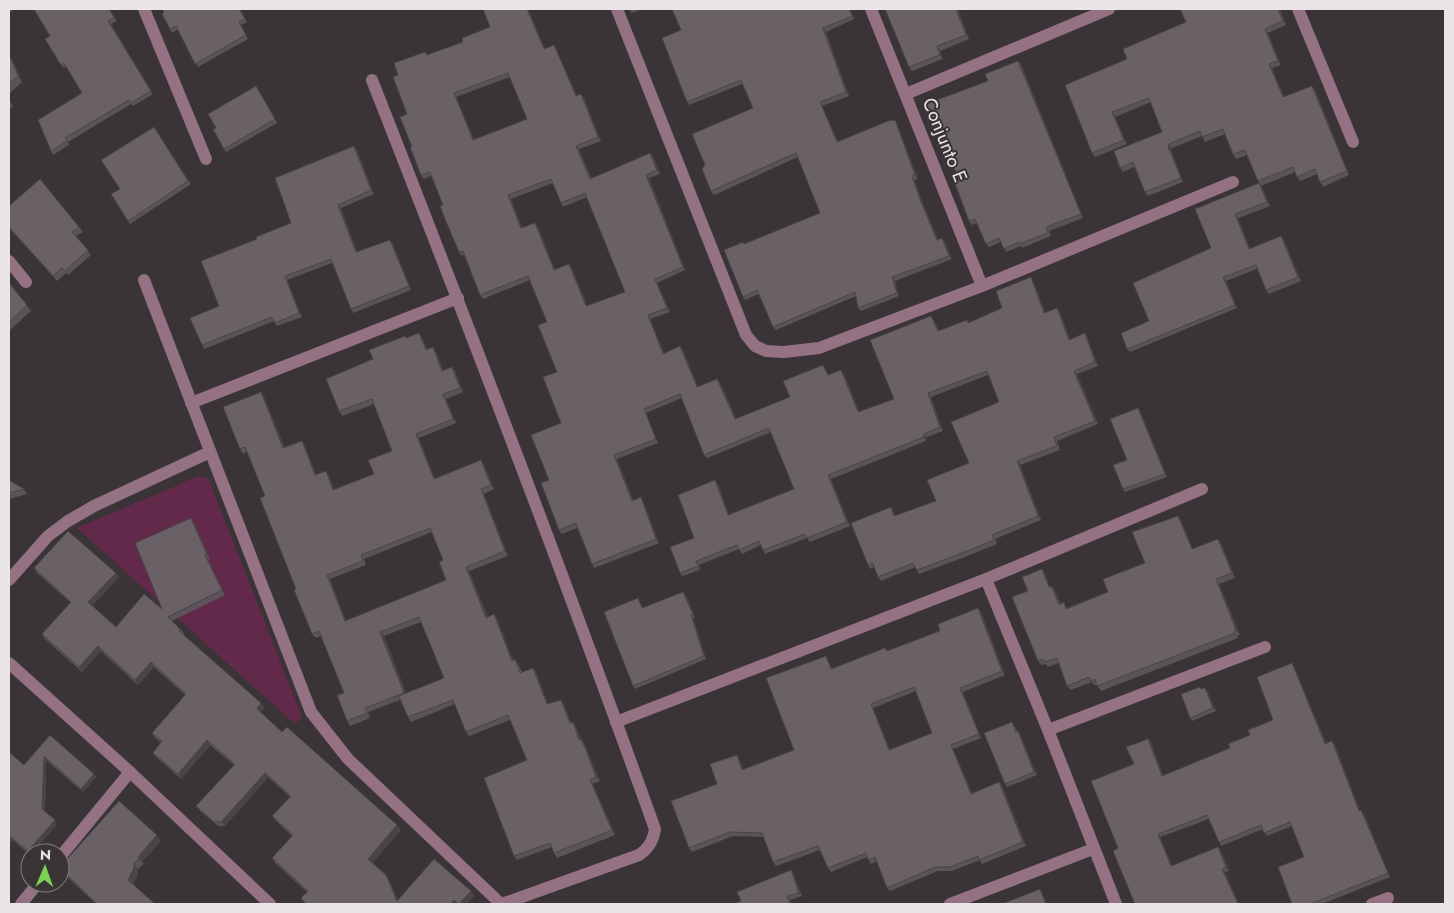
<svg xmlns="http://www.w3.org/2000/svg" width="1454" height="913" font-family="Jost,sans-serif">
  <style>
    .green { fill: #63294a }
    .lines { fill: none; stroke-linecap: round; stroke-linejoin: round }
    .minor { stroke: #947183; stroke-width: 12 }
    .wall { fill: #5a5357; fill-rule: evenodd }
    .shaded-wall { fill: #4a4447 }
    .building { fill: #696165; stroke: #4a4447; fill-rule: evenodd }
    .labels { text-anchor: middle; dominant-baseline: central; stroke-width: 4; stroke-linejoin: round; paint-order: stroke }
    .street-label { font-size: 19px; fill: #eae6e8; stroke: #3b3437 }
  </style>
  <rect width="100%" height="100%" fill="#3b3437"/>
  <path class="green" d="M199,476L208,478L302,717L295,724L77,528Z"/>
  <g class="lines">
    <g class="minor">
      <path d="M144,9L206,159"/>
      <path d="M617,9L746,335L755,346L766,351L784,352L819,348L982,286L1233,182"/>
      <path d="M871,9L982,286"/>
      <path d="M1298,9L1353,142"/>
      <path d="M372,80C470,329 565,578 655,829C653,841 649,848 639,855L502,904"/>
      <path d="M906,94L1109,9"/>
      <path d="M9,261L26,282"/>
      <path d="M144,280L311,712L348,759L501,904"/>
      <path d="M191,403L458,298"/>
      <path d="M986,579L1048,730L1116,904"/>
      <path d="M9,580L48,536L68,521L94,506L210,452"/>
      <path d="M9,663L130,772L270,904"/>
      <path d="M616,722L986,579L1202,489"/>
      <path d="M1048,730L1265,647"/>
      <path d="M60,857L130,772"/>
      <path d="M21,904L38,883"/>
      <path d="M950,904L1093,849"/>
      <path d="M1372,904L1388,898"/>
    </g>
  </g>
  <g class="wall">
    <path d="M9,9H15L9,13Z"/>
    <path d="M109,9L117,21L111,24L153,94L133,106L131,104L68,142L69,145L53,155L51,151L82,93L66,67L64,68L61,65L50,36Z"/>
    <path d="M240,9L247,22L241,25L248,39L198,67L178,29L172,33L170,29L164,12Z"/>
    <path d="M528,9L545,49H556L577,96L584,98L601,141L579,149L591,178L653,156L660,174L649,178L685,270L657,283L670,312L650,319L664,353L683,350L698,387L717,379L720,382L736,419L790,397L823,365L828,375L844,374L859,412L894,399L934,320L939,331L967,320L969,323L1002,308L1033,281L1045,313L1057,308L1060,312L1070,339L1087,337L1098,366L1077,374L1098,424L1057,441L1060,450L1020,465L1041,520L995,539L997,544L965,557L919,574L915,567L881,581L878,577L874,567L870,569L868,565L891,507L895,516L936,501L969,463L999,402L988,375L931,397L943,431L927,437L926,441L831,479L850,526L810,542L807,538L765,554L761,545L742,554L739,549L699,565L700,570L682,576L680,573L694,538L718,484L729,515L794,489L771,432L707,458L704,455L682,398L646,413L658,443L617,459L633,500L643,501L659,543L594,568L592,564L577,528L562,534L559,530L549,480L561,423L557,372L547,322L530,280L483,299L480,295L464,255L462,256L459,252L443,205L431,176L424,179L421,175L412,147L407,114L398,75L427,55L463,42L490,27ZM510,77L527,119L474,140L456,97ZM553,183L561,203L563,207L587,197L625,292L587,306L572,268L569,264L555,270L538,227L522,228L511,199Z"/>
    <path d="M629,9H643L631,13Z"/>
    <path d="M672,9H850L854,19L826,32L849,96L822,106L838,142L895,120L897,124L918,179L914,180L924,206L938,240L945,242L952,259L895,281L899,296L861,311L858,308L856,296L776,330L773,327L759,294L745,300L743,297L744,244L820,213L798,157L714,195L711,191L753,108L742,84L689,105L687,102L681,30Z"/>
    <path d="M958,9L969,39L940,51L943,59L912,71L909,67Z"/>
    <path d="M1280,9L1286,25L1268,33L1281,65L1272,68L1284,97L1315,90L1349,175L1323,187L1320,182L1317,174L1300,181L1295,172L1261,186L1258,181L1247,155L1236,159L1233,154L1225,134L1205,142L1202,136L1172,148L1171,150L1183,182L1148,196L1145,192L1134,167L1123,172L1120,168L1162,132L1151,102L1115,117L1127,144L1095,157L1092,153L1065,85Z"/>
    <path d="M10,57L14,63L22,82L9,94V58Z"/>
    <path d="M1018,61L1021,64L1083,218L1049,231L1051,236L1022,248L1021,246L1006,252L1001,242L989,247L986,244L977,223L972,225L969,221L959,179L988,81Z"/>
    <path d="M258,90L277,123L226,152L224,149L216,128Z"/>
    <path d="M9,100L13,106L9,110Z"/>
    <path d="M154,127L191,184L130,224L111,194L120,189Z"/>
    <path d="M357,150L374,194L341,208L357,252L390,240L393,244L411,290L353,313L351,309L332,263L287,280L302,317L277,326L274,321L204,349L202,345L219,306L257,239L291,223Z"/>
    <path d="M1262,187L1270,206L1238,218L1250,249L1281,236L1284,240L1301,281L1269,294L1266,290L1257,269L1226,281L1237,308L1130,352L1127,349L1211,248L1195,209Z"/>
    <path d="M9,206L79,227L83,232L76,236L91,255L68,275L66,273L57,281L9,228Z"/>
    <path d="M9,283L31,311L9,331Z"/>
    <path d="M405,336L406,338L422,337L427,349L436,352L443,370L455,371L463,392L446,399L456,423L419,438L435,479L484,465L494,489L484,494L508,556L469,571L488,617L494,614L497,619L513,660L515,659L518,664L522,672L533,668L536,672L548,704H564L571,723L576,727L581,739L584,743L600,781L593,784L615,835L557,858L554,853L552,847L517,860L514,856L527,760L510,720L469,736L466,732L455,704L411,722L408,717L400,700L368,712L370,718L350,726L347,721L344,693L321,636L316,638L312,634L296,589L265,496L247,452L243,454L240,449L261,392L264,397L285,448L302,441L305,446L316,475L329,476L334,489L374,474L392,451L374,404L342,416L339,411L373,359ZM432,532L443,560L446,580L346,621L330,579L366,565L364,559ZM421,622L444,678L406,693L384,636Z"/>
    <path d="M1140,411L1167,477L1125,492L1123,489L1127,460Z"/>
    <path d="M9,480L24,489L27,494L9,499Z"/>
    <path d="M1178,516L1181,521L1193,549L1218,539L1221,543L1235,578L1219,584L1240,635L1237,636L1238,638L1101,691L1097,685H1094L1092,682L1071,690L1067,686L1059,663L1048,667L1046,664L1041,665L1038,661L1042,569L1045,574L1050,587H1052L1055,591L1061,604L1067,608L1108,592L1145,563Z"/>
    <path d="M194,522L210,559L208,560L225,595L172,621L184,633L183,634L261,703L264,708L261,712L282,732L401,830L372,863L389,880L398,900L471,891L474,896L466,904H305L301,898L307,892L275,863L272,858L292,836L275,820L272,816L290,797L268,777L225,826H218L200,811L196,806L234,765L210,745L181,779L156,757L153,753L161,742L155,738L152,733L185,695L154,667L138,685L101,651L82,672L45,639L42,634L71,603L37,573L34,568L119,577L92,606L116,627L162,609Z"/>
    <path d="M686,595L695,617L693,618L706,659L635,689L633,686L638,598L643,608Z"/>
    <path d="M978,608L981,612L1005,675L963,692L981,738L953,749L972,793L999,782L1002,785L1026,846L982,864L980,860L952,871H938L890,891L887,888L877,861L871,864L867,857L831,872L828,868L820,850L776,866L773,862L763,837L733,836L692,852L689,848L717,784L737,755L739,759L743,769L794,750L828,660L832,669L885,648L887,651L940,631ZM916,691L932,733L890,750L873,708Z"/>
    <path d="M1292,663L1294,667L1326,743L1332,741L1335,745L1360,811L1364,814L1390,877L1322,904H1292L1304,857L1292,826L1267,836L1263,829L1221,846L1219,842L1209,819L1160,837L1172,866L1218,847L1221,851L1229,871L1225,872L1239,904H1135L1118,848L1134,764L1148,739L1151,742L1163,776L1230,748L1273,720Z"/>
    <path d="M1205,688L1207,691L1216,711L1192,721L1190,718L1201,689Z"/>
    <path d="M1014,725L1017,731H1018L1020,734L1037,775L1007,787L1005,784Z"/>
    <path d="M50,735L94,774L96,777L83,792L46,760L45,811L55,820L57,824L30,855L13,840L9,845L24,765Z"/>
    <path d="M161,841L142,862L144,863L138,869V874L133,884L155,904H96L63,873L60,868Z"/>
    <path d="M791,870L793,873L802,896L790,900L791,904H736Z"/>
  </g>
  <g class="shaded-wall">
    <path d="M527,9H528L546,53L544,49Z"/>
    <path d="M956,9H958L969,39L966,35Z"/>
    <path d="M1278,9H1280L1286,25L1283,21Z"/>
    <path d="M823,28L826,32L849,96L846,92Z"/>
    <path d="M1265,29L1268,33L1281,65L1278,61Z"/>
    <path d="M554,45L556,49L579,100L576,96Z"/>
    <path d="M937,46L940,51L943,59L940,55Z"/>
    <path d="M10,57L14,63L22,82L18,76Z"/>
    <path d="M1018,61L1021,64L1083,218L1081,214Z"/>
    <path d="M1269,64L1272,68L1286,102L1283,97Z"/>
    <path d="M1312,86L1315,90L1349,175L1347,171Z"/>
    <path d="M454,93L456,97L476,144L473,140Z"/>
    <path d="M581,94L584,98L601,141L598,137Z"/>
    <path d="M1112,112L1115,117L1127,144L1124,140Z"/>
    <path d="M895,120L897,124L918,179L915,175Z"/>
    <path d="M1169,144L1172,148L1171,150L1183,182L1181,178L1168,146Z"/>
    <path d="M354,146L357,150L374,194L371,190Z"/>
    <path d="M576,146L579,149L592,183L590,179Z"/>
    <path d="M650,153L653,156L660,174L657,170Z"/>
    <path d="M646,175L649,178L685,270L683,267Z"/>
    <path d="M912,176L914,180L924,206L940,244L937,240L921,202Z"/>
    <path d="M1259,183L1262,187L1270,206L1267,202Z"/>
    <path d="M508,195L511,199L524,232L521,228Z"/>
    <path d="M338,205L341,208L359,256L356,252Z"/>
    <path d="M1235,214L1238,218L1252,253L1249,249Z"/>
    <path d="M535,223L538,227L556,274L554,270Z"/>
    <path d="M1281,236L1284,240L1301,281L1298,277Z"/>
    <path d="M942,238L945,242L952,259L949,256Z"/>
    <path d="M390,240L393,244L411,290L409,286Z"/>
    <path d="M569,264L572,268L589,310L586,306Z"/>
    <path d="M285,276L287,280L302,317L299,313Z"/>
    <path d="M892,277L895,281L899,296L897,293Z"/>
    <path d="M1031,277L1033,281L1047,317L1044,313Z"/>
    <path d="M1223,277L1226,281L1237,308L1235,305Z"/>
    <path d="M655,279L657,283L670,312L667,308Z"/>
    <path d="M1057,308L1060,312L1072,344L1069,340Z"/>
    <path d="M648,315L650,319L665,357L663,354Z"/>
    <path d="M931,316L934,320L940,335L938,331Z"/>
    <path d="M419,333L422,337L429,354L426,350Z"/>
    <path d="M1085,333L1087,337L1098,366L1095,362Z"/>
    <path d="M680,346L683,350L699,391L697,387Z"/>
    <path d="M433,347L436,352L445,375L442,371Z"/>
    <path d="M452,367L455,371L463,392L460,388Z"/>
    <path d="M841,370L844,374L861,416L858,412Z"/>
    <path d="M1074,371L1077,374L1098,424L1095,421Z"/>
    <path d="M717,379L720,382L738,423L735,419Z"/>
    <path d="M261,392L264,397L287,453L283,448Z"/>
    <path d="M928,393L931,397L943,431L940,427Z"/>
    <path d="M443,394L446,399L456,423L453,419Z"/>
    <path d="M1138,408L1140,411L1167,477L1165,474Z"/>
    <path d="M416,434L419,438L437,484L434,479Z"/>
    <path d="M924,434L927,437L926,441L924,437Z"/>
    <path d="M302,441L305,446L318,480L315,475Z"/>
    <path d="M614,455L617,459L634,504L632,501Z"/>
    <path d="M481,460L484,465L494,489L491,485Z"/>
    <path d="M1017,461L1020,465L1041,520L1038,516Z"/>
    <path d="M326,471L329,476L336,494L333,490Z"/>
    <path d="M828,475L831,479L850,526L847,522Z"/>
    <path d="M715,480L718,484L730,519L728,515Z"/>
    <path d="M481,489L484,494L508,556L505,551Z"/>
    <path d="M641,497L643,501L659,543L656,539Z"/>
    <path d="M1178,516L1181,521L1195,554L1192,549Z"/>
    <path d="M191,518L194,522L210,559L207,555Z"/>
    <path d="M1218,539L1221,543L1235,578L1232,573Z"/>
    <path d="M205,555L208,560L225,595L222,590Z"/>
    <path d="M466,567L469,571L490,622L486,618Z"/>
    <path d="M1042,569L1045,574L1052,592L1049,587Z"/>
    <path d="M116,573L119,577L91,607L88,602Z"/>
    <path d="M327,575L330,579L348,626L345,621Z"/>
    <path d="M1216,579L1219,584L1240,635L1236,630Z"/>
    <path d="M1052,587L1055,591L1063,609L1059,605Z"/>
    <path d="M683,592L686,595L695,617L693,614Z"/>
    <path d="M978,608L981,612L1005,675L1002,671Z"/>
    <path d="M494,614L497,619L515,665L512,661Z"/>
    <path d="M691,615L693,618L706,659L704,656Z"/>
    <path d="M380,632L384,636L407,697L404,693Z"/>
    <path d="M98,646L101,651L82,672L79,667Z"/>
    <path d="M151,662L154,667L138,685L135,680Z"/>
    <path d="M1292,663L1294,667L1327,747L1325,744Z"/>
    <path d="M533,668L536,672L550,709L547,704Z"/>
    <path d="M960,688L963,692L981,738L979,734Z"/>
    <path d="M1205,688L1207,691L1216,711L1213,708Z"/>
    <path d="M561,700L564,704L573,728L570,723Z"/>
    <path d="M261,703L264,708L260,713L257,709Z"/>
    <path d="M871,704L873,708L892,754L889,750Z"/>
    <path d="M573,722L576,727L582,744L579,740Z"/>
    <path d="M1018,731L1020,734L1037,775L1034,772Z"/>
    <path d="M581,739L584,743L589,755L600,781L596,777Z"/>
    <path d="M1148,739L1151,742L1165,780L1162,776Z"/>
    <path d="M207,740L210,745L181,779L178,774Z"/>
    <path d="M1332,741L1335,745L1361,815L1359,811Z"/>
    <path d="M951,745L953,749L974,798L971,794Z"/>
    <path d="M737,755L739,759L745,773L742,770Z"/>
    <path d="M44,756L46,760L45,812L42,809Z"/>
    <path d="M265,773L268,777L225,826L221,822Z"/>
    <path d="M94,774L96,777L83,792L81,789Z"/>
    <path d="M590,780L593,784L615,835L612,830Z"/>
    <path d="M999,782L1002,785L1026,846L1023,842Z"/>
    <path d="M1361,810L1364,814L1390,877L1388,873Z"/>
    <path d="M55,820L57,824L31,853H30V855L28,851Z"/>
    <path d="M397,825L401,830L372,864L368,859Z"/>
    <path d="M1158,834L1160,837L1174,870L1171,866Z"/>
    <path d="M157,835L161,841L142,862L138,857Z"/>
    <path d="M11,837L13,840L9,845V839Z"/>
    <path d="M1218,847L1221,851L1229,871L1226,867Z"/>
    <path d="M134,863L138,869V874L132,886L128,880Z"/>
    <path d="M1222,869L1225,872L1239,904H1238Z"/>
    <path d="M791,870L793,873L802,896L799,893Z"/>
    <path d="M386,875L389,880L400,904L397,901Z"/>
    <path d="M1040,889L1042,893L1047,904H1046Z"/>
    <path d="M471,891L474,896L466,904H459Z"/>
    <path d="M454,900L457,904H450Z"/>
  </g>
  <g class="building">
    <path d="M34,9H109L114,17L108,21L151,91L131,103L129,100L65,138L67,141L51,151L38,120L82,93L64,63L61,65L45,39L50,36Z"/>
    <path d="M162,9H239L245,19L239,22L246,35L195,64L176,26L170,29L162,14L164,12Z"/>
    <path d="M483,9H527L544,49L554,45L576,96L581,94L598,137L576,146L590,179L650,153L657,170L646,175L683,267L655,279L667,308L648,315L663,354L680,346L697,387L717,379L735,419L790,397L783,381L823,365L828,375L841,370L858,412L894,399L870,340L931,316L938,331L967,320L968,323L1002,308L996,291L1031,277L1044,313L1057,308L1069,340L1085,333L1095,362L1074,371L1095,421L1054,437L1057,446L1017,461L1038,516L992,535L994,540L962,553L917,570L913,563L878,577L873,563L868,565L851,523L891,507L894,516L936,501L927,480L969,463L951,422L999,402L987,371L928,393L940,427L924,434V437L828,475L847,522L807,538L805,534L763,550L759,541L739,550L737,545L696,561L698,566L680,573L670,547L694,538L678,495L715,480L728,515L794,489L769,428L704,455L680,394L644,409L656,439L614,455L632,501L641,497L656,539L592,564L576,523L559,530L541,483L549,480L531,435L561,423L543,377L557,372L538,325L547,322L528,276L480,295L463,251L459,252L445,219L440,206L443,205L430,172L421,175L410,147H412L400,117L407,114L393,77L398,75L394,63L425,52L427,55L435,52L463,42L462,38L490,27ZM508,73L527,119L473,140L454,93ZM551,179L561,203L585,193L625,292L586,306L569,264L554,270L535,223L521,228L508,195Z"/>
    <path d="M672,9H849L852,16L823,28L846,92L820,102L837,142L888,121L895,120L915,175L912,176L921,202L937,240L942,238L949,256L892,277L897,293L858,308L855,292L773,327L757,290L743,297L724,250L743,242L744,244L820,213L796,153L711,191L702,169L705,165L692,134L753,108L741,80L687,102L662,38L681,30Z"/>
    <path d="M885,9H956L966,35L937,46L940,55L909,67Z"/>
    <path d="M1180,9H1278L1283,21L1265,29L1278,61L1269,64L1283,97L1312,86L1347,171L1320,182L1315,169L1297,177L1293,167L1258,181L1245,150L1233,154L1223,129L1202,137L1200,131L1169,144L1168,146L1181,178L1145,192L1133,162L1120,168L1114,151L1162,132L1149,98L1112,112L1124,140L1092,153L1065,85L1127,59L1123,49L1186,22Z"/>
    <path d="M10,57L18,76L9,84V58Z"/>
    <path d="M1018,61L1081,214L1046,227L1048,233L1019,244V242L1004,249L999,238L986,244L975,219L969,221L954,181L959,179L926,104L988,81L985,74Z"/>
    <path d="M256,86L275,119L224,149L213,129L216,128L208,114Z"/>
    <path d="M154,127L188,181L128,221L111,194L120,189L101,160Z"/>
    <path d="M354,146L371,190L338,205L356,252L390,240L409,286L351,309L331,259L285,276L299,313L275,323L272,317L202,345L190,318L219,306L201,261L257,239L256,237L291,223L275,178Z"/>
    <path d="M40,179L79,227L72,232L88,250L65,271L62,268L53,276L9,227V206Z"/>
    <path d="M1259,183L1267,202L1235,214L1249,249L1281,236L1298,277L1266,290L1256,265L1223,277L1235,305L1127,349L1121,333L1149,321L1133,283L1211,248L1195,209Z"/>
    <path d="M9,283L27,305L9,322Z"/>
    <path d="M419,333L426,350L433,347L442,371L452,367L460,388L443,394L453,419L416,434L434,479L481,460L491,485L481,489L505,551L466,567L486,618L494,614L512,661L515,659L520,673L533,668L547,704L561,700L570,723L573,722L579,740L581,739L586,750L596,777L590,780L612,830L554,853L550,843L514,856L484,778L527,760L508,715L466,732L453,700L408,717L399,696L444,678L419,617L380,632L404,693L365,708L367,713L347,721L337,695L344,693L319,631L312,634L294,590L296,589L260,498L265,496L245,447L240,449L223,407L261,392L283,448L302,441L315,475L326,471L333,490L374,474L368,460L392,451L372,399L339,411L326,379L373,359L369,350L405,336L406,338ZM430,528L443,560L439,562L446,580L345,621L327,575L363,561L361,555Z"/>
    <path d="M1138,408L1165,474L1123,489L1113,465L1127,460L1110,419Z"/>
    <path d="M9,480L24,489L9,493Z"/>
    <path d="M1178,516L1192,549L1218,539L1232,573L1216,579L1236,630L1234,631L1235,633L1097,686L1095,679L1091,681L1089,677L1067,686L1057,658L1045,662L1043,659L1038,661L1012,597L1028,591L1022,577L1042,569L1049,587H1052L1059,605L1064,602L1066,609L1108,592L1103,579L1145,563L1132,532Z"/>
    <path d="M191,518L207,555H205L222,590L168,617L180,629L179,631L261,703L257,709L282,732L287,727L397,825L368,859L386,875L397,901L434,859L471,891L459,904L454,900L450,904H307L301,898L308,891L272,858L293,835L272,816L291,796L265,773L221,822H214L196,806L235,764L207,740L178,774L153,753L162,741L152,733L186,694L151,662L135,680L98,646L79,667L42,634L71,602L34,568L68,531L116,573L88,602L116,627L144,594L162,609L135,543Z"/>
    <path d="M683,592L693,614L691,615L704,656L633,686L604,612L638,598L642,608Z"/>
    <path d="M978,608L1002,671L960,688L979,734L951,745L971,794L999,782L1023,842L979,860L978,856L950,867H935L887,888L875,857L868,860L866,853L828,868L818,846L773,862L762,833L730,832L689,848L671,801L717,784L710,764L737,755L742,770L794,750L766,678L826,656L831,669L885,648L887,651L940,631L938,624ZM914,687L932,733L889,750L871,704Z"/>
    <path d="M1292,663L1325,744L1332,741L1359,811L1361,810L1388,873L1310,904H1292L1278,867L1304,857L1290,822L1264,833L1261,825L1219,842L1207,815L1158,834L1171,866L1218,847L1226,867L1222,869L1238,904H1135L1113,851L1118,848L1091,781L1134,764L1126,747L1148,739L1162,776L1230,748L1228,744L1250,735L1248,730L1273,720L1257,677Z"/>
    <path d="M1200,687L1201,689L1205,688L1213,708L1190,718L1181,694Z"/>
    <path d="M1012,722L1016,732L1018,731L1034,772L1005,784L984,733Z"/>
    <path d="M50,735L94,774L81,789L44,756L42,809L55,820L28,851L11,837L9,839V752L24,765Z"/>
    <path d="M119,801L157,835L138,857L140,858L134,863V868L128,880L155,904H97L60,868V867Z"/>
    <path d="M791,870L799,893L787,896L790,904H736V903L741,901L737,892Z"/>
    <path d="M1040,889L1046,904H1002Z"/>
  </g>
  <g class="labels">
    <g class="street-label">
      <text transform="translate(945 140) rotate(68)">Conjunto E</text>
    </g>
  </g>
  <rect width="1454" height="913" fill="none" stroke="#eae6e8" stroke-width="20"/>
  <g transform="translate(45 868) rotate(2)"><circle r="24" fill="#3b3437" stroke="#817b7e"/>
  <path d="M0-4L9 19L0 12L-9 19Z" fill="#7cd155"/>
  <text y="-8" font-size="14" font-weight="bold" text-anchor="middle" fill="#eae6e8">N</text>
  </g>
</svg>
